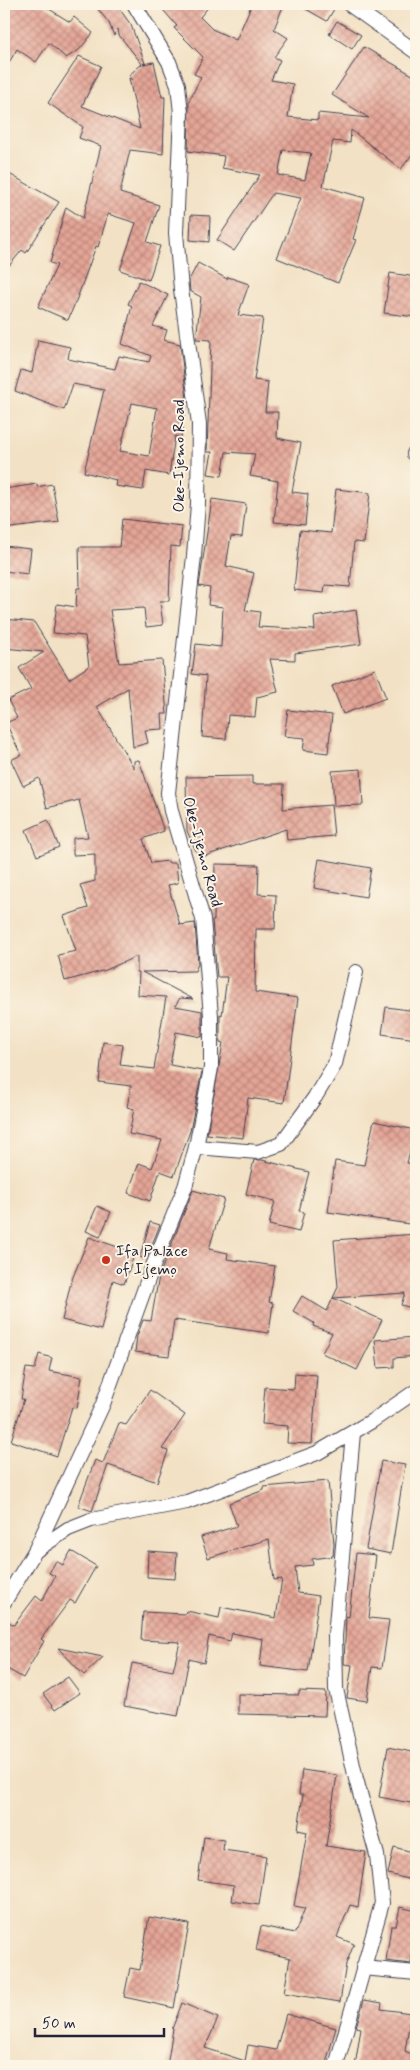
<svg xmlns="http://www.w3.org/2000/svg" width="420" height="2070" font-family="Mynerve,sans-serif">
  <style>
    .building { fill: url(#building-cross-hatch); fill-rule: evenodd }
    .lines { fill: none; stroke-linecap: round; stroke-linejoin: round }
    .street-casing { stroke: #413f50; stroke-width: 16 }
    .street { stroke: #fff; stroke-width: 14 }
    .poi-dot { fill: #c8321e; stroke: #fcf5e5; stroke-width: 2 }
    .labels { text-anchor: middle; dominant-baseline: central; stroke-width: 4; stroke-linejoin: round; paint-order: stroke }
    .street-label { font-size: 16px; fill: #22223b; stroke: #fcf5e5 }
    .poi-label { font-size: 16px; fill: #22223b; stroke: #fcf5e5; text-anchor: start }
  </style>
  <defs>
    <pattern id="building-cross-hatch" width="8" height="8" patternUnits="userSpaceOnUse" patternTransform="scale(1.25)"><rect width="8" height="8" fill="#e5a596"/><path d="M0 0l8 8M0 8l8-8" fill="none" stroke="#b9867c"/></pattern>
  </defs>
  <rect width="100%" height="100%" fill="#fcf5e5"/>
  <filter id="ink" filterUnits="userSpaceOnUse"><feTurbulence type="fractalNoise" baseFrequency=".02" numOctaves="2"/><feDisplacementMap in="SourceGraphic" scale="10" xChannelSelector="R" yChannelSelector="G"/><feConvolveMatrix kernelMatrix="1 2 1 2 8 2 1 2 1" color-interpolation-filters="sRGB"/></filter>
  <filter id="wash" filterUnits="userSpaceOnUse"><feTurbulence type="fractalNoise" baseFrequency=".0096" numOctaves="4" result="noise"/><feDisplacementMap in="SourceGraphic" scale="20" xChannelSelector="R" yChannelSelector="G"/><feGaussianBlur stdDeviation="1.12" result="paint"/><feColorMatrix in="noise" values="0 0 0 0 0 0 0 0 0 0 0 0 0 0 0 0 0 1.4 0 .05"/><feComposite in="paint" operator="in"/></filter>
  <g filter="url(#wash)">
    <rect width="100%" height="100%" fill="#f2e1c4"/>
    <g id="blocks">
      <g class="building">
        <path d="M7,4H41L70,22L74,17L93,33L79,50L66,58L49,43L36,62L17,49L4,71V8Z"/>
        <path d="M94,4H116L131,25L145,63L143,64L154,62L162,97H165L163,154L130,150L120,193L159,205L147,242L160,246L149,280L120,270L136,223L108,214L98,247L96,246L78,296L68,320L38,307L57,265L50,263L66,207L83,218L101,146L79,138L83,127L48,103L79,56L101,66L82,106L140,129L129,78L133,80L129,75L142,64L119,35L118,29L114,36L109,23Z"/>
        <path d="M158,4H211L200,17L212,29L236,40L252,4H284L274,29L288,38L274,57L280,60L271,80L293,84L288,117L318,120V113L369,118L332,95L364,47L416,77V149L401,169L351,130L350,143L333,141L323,186L365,198L353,239L356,240L338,283L277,258L301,198L273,193L234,251L217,240L260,175L222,168L224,156L188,151L189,101L201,77L194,74L203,57L174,28L177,26ZM283,150L311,153L305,180L278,175Z"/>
        <path d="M297,4H337L327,21Z"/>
        <path d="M337,21L361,35L352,49L329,34Z"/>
        <path d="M4,171L59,202L26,253L22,250L4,272Z"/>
        <path d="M191,215L210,216L209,242L190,240Z"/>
        <path d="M198,263L227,279L228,277L249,284L238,315L263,318L254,380L268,382L265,412H278L277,438L301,443L292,492L308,494L305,525L274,522L278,481L250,476L255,454L226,452L222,476L208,474L212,452H207L211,340L196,339L201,297L190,291L189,280Z"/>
        <path d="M390,273L416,277V317L384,313Z"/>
        <path d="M139,281L168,295L153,326L167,330L164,340L180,344L187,399L181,437L175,436L169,475L146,471L143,490L115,486L116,480L84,472L104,390L73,384L64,410L15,391L21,370L32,373L38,340L70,347L68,359L115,369L119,356L149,362L151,356L122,344L132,306L128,304ZM132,403L157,408L149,456L120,451Z"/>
        <path d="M37,484V487L52,484L59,522L4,529V489Z"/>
        <path d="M336,489L370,493L364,543L354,542L350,587L325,585L324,593L294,590L300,530L331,533Z"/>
        <path d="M212,499L246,504L242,537L231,536L226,566L254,573L245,610L260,612L258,627L315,630L314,617L356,610L361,644L295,653V660L270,659L278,692L257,697L255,717L228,715L226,739L202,737L206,676L192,674L196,644L221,647L223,607L208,605L210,588L199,586Z"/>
        <path d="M122,519L182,526L180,547L171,546L169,601H160L163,625L146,627L144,608L110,610L119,663L162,660L167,714H162L163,729L145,730L148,743L133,747L128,688L97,707L134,768V761L139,760L164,831L143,839L151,863L168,861L169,863H176L178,883L168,885L180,925L195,923L198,964L195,971L142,972L193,999L180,998L175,1006L202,1011V1037L176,1032L170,1065L202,1071L190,1131L174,1176L160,1171L150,1201L128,1193L139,1163L152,1168L162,1140L129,1134L134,1109L127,1107L131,1086L99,1082L103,1042L123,1045L120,1065L154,1069L166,997L138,995L139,972H137V956L106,970L65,981L58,955L76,951L64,916L88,908L80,885L95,881V854L73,855V838L88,837L79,800L47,808L39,778L23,786L11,760L21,755L6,723L17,718L8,700L31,689L19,668L44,652L4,648V619L34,622L69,679L89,666L85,636L53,633L57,604L76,607L77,588H80L79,547H119Z"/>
        <path d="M4,546L31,549L28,574L4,571Z"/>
        <path d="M375,669L386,698L343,714L332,686Z"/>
        <path d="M288,710L332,715L328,753L303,750L305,738L284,736Z"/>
        <path d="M361,769L363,805L334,806L332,771Z"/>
        <path d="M252,776V784H284L283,809L331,805L334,836L287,840L286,829L199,858L187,831L186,777Z"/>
        <path d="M48,820L59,847L37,856L26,830Z"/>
        <path d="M319,859L371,868L366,897L314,888Z"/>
        <path d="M215,864L259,865L258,894L276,895L275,929H256L255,992L298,998L284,1103L248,1098L243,1138L207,1134L223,1043L220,1042V1014L222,1015L227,977H217L212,920H214Z"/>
        <path d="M386,1007L416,1011V1039L382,1034Z"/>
        <path d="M374,1121L415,1130L407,1163L414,1164L412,1185L416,1186V1225L328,1212L335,1161L364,1165Z"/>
        <path d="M254,1160H262L309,1172L299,1211L304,1212L299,1232L269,1225L275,1201L246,1194Z"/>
        <path d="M193,1190L224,1199L209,1249L228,1253L227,1259L275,1266L269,1302L273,1303L269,1333L174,1320L169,1356L135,1352L137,1336L143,1320L151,1321L159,1276Z"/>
        <path d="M97,1206L111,1212L100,1237L86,1231Z"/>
        <path d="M150,1222L160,1225L146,1259L140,1257Z"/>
        <path d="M416,1234V1309L401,1305L405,1293L333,1298L338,1287L334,1240Z"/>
        <path d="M89,1237L135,1253L124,1284L113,1280L101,1330L62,1320L71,1282Z"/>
        <path d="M302,1296L327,1311L333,1298L382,1320L357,1370L322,1353L332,1333L313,1326L314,1323L293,1311Z"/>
        <path d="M416,1337V1356L394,1358V1367L378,1368L375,1340Z"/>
        <path d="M39,1354L52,1358L49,1371L82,1377L77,1408L72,1407L57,1456L11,1441L24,1399H21L26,1368L35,1369Z"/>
        <path d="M295,1373L317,1375L312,1444L287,1443L288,1426L262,1424L265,1387L294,1389Z"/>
        <path d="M150,1390L185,1415L162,1449L168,1451L157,1482L108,1465L92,1511L78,1506L95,1460L103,1463L119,1423L126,1425Z"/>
        <path d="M381,1461L405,1465L391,1554L366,1549Z"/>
        <path d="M328,1481L334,1544L333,1556L312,1559L313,1565L295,1567L298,1593L319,1596L308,1672L260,1666L263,1639L232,1633L230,1641L209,1636L204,1663L189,1659L178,1716L124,1706L132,1663L173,1671L180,1642L141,1640L143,1612L186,1614L187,1611L219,1618L221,1607L276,1618L282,1579L274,1580L269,1539L208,1558L201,1537L237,1526L229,1503L264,1490V1487Z"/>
        <path d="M71,1551L96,1566L75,1603L70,1600L41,1639L44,1641L23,1678L4,1667V1619L14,1625L36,1596L42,1601L55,1576L49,1573L56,1561L63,1565Z"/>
        <path d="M148,1551L177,1553L175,1579L147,1577Z"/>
        <path d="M356,1553L376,1555L369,1618L389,1620L382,1668L372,1667L367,1701L347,1698L352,1665L344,1664L346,1616L349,1617Z"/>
        <path d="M58,1648L103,1657L84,1675Z"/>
        <path d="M68,1677L80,1693L55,1710L43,1694Z"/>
        <path d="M299,1691L326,1692L325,1716L238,1714V1694L299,1695Z"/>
        <path d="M388,1747L416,1753V1804L379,1797Z"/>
        <path d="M302,1770L337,1775L326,1846L366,1852L358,1907L350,1905L337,1937L354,1944L346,1964L340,2002L284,1993L290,1958L256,1950L261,1926L295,1933L305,1908L294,1906L307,1832L298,1830L303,1795H299Z"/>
        <path d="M204,1837L224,1840L223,1850L266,1856L259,1905L232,1901L234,1885L198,1880Z"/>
        <path d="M394,1847L416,1853V1881L388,1874Z"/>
        <path d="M400,1907L416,1911V1930L411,1964L386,1961L391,1926H396Z"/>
        <path d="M149,1917L189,1924L174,2008L124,1997L130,1968L140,1970Z"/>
        <path d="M364,2000L382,2003L381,2009L411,2013L405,2051L416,2056V2066H355L361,2028L356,2027Z"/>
        <path d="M182,2003L218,2018L205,2048L245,2061L248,2045L276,2050L286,2014L336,2028L325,2066H167L173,2029H172Z"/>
      </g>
    </g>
  </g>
  <g filter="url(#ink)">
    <use href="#blocks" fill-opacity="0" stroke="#413f50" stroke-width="1"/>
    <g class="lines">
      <g class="street-casing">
        <g id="street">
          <path d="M349,4L416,52"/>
          <path d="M414,454H416"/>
          <path d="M196,1147L258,1152L281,1144L315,1097L335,1064L356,972"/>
          <path d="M35,1551L68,1529L91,1520L187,1502L317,1453L372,1421L416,1391"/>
          <path d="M4,1602L35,1551L103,1404L151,1271L185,1187L196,1147L211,1068V1016L203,919L171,811L168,793L194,556L198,504L199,424L181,289L176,233L181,113L178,85L169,62L134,4"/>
          <path d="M363,1968L416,1973"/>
          <path d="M336,2066L382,1903L377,1855L356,1779L336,1689L335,1636L353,1433"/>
        </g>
      </g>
      <use href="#street" class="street"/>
    </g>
  </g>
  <circle class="poi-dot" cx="106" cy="1260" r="5"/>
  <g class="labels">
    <g class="street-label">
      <text transform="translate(179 456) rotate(-90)">Oke-Ijemo Road</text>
      <text transform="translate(202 852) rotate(75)">Oke-Ijemo Road</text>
    </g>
    <g class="poi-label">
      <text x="116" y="1251">Ifa Palace<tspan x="116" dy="18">of Ijẹmọ</tspan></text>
    </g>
  </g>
  <rect width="420" height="2070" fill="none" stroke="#fcf5e5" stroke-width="20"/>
  <path d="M35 2028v8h129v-8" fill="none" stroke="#22223b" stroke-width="2.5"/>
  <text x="42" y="2028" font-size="15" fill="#22223b" stroke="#fcf5e5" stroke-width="4" paint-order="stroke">50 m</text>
</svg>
